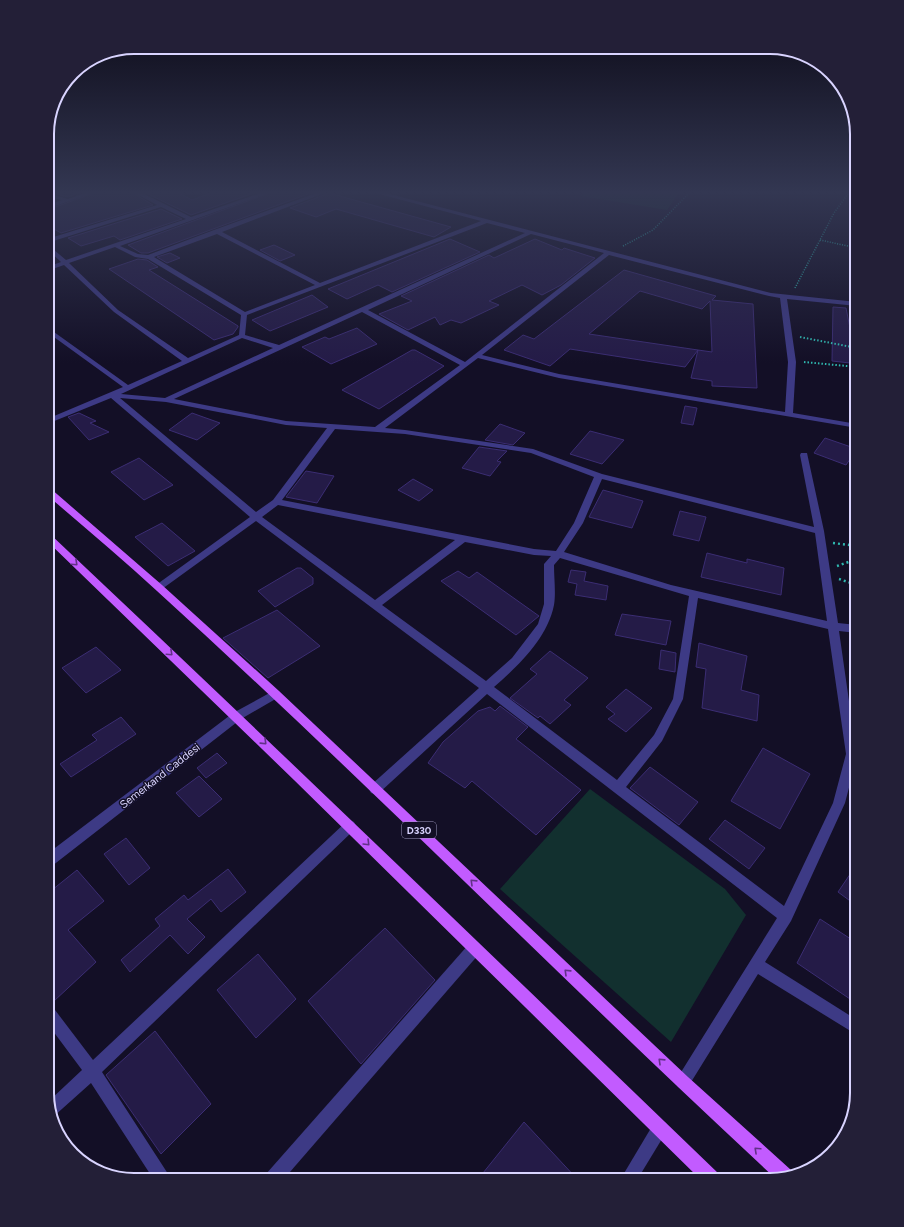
<svg xmlns="http://www.w3.org/2000/svg" width="904" height="1227" font-family="Figtree,sans-serif">
  <style>
    .green { fill: #12302f }
    .building { fill: #241b47; stroke: #3b2d73 }
    .lines { fill: none; stroke-linecap: round; stroke-linejoin: round }
    .path-far2 { stroke: #2fb8b0; stroke-width: 1.5; stroke-dasharray: 1 1.5; stroke-linecap: butt }
    .path-far1 { stroke: #2fb8b0; stroke-width: 2; stroke-dasharray: 1.5 2; stroke-linecap: butt }
    .path { stroke: #2fb8b0; stroke-width: 2.5; stroke-dasharray: 2 3; stroke-linecap: butt }
    .minor { fill: #3d3a85; fill-rule: evenodd }
    .major { fill: #c25bff; fill-rule: evenodd }
    .oneway { stroke: #623188 }
    .labels { text-anchor: middle; dominant-baseline: central; stroke-width: 3; stroke-linejoin: round; paint-order: stroke }
    .shield { fill: #130f26; stroke: #9e99be; stroke-width: 1 }
    .shield-label { font-size: 10px; font-weight: bold; fill: #d9d4ff }
    .street-label { font-size: 11px; fill: #d9d4ff; stroke: #130f26 }
    .rim { fill: none; stroke: #d9d4ff; stroke-width: 2 }
  </style>
  <rect width="100%" height="100%" fill="#130f26"/>
  <g class="green">
    <path d="M585,191H680L667,210L581,196Z"/>
    <path d="M590,789L725,889L746,915L671,1042L500,889Z"/>
  </g>
  <g class="building">
    <path d="M47,191H84L68,197Z"/>
    <path d="M99,191H130L153,205L61,233L47,225V210Z"/>
    <path d="M142,191H175L192,200L216,191H260L191,215Z"/>
    <path d="M275,191H316L148,253H141L128,245Z"/>
    <path d="M329,193L451,227L434,237L336,209L316,217L290,208Z"/>
    <path d="M161,209L182,219L120,240L114,236L81,246L68,238Z"/>
    <path d="M450,239L480,252L392,292L378,285L347,299L328,289Z"/>
    <path d="M535,239L562,250L564,248L595,258L561,285L542,295L522,285L489,301L499,305L461,323L451,320L440,325L435,317L408,330L379,314L412,301L401,296L489,255L494,258Z"/>
    <path d="M274,245L295,255L280,261L260,250Z"/>
    <path d="M170,253L180,258L167,263L157,257Z"/>
    <path d="M138,259L147,260L158,267L149,270L238,326V327L233,334L214,340L109,269Z"/>
    <path d="M624,270L716,296L712,300L753,304L757,388L712,386V381L691,378L698,350L712,352L710,301L702,309L640,291L589,334L698,350L685,367L570,349L550,366L504,350L523,335L534,339Z"/>
    <path d="M312,295L328,307L270,331L252,320Z"/>
    <path d="M833,307L846,308L850,328V363L832,361Z"/>
    <path d="M357,328L377,344L331,364L302,347L325,337L329,339Z"/>
    <path d="M412,350H415L444,366L379,409L342,390Z"/>
    <path d="M685,406L697,408L693,425L681,423Z"/>
    <path d="M79,413L96,421L90,423L109,432L89,440L68,417Z"/>
    <path d="M192,413L220,423L197,440L169,430Z"/>
    <path d="M500,424L525,433L513,445L485,440Z"/>
    <path d="M590,431L624,440L602,464L570,454Z"/>
    <path d="M825,438L857,449L846,465L814,453Z"/>
    <path d="M479,447L507,451L497,461L501,462L490,476L462,468Z"/>
    <path d="M139,458L173,485L144,500L111,472Z"/>
    <path d="M306,471L334,476L317,503L286,497Z"/>
    <path d="M413,479L433,490L419,501L398,490Z"/>
    <path d="M603,490L643,501L632,528L589,517Z"/>
    <path d="M680,511L706,517L699,541L673,535Z"/>
    <path d="M162,523L195,551L168,566L135,537Z"/>
    <path d="M707,553L747,563V559L784,568L781,595L701,577Z"/>
    <path d="M297,568H301L313,578V584L275,607L258,591Z"/>
    <path d="M571,570L586,572L584,581L608,586L606,600L575,595L577,584L568,582Z"/>
    <path d="M458,571L469,578L477,572L539,616L516,635L441,581Z"/>
    <path d="M277,610L320,646L268,678L223,638Z"/>
    <path d="M622,614L671,621L666,645L615,635Z"/>
    <path d="M699,643L747,656L741,690L759,695L757,721L702,708L706,669L696,667Z"/>
    <path d="M96,647L121,670L86,693L62,668Z"/>
    <path d="M661,650L676,653L675,672L659,669Z"/>
    <path d="M550,651L588,678L564,700L571,705L550,724L540,716L538,718L510,698L537,674L530,669Z"/>
    <path d="M626,689L652,708L626,732L608,719L615,714L606,707Z"/>
    <path d="M500,706L528,727L516,739L581,790L536,835L472,781L465,788L428,763L443,742L478,711L490,707L495,711Z"/>
    <path d="M121,717L136,734L71,777L60,764L97,740L92,735Z"/>
    <path d="M763,748L810,774L780,829L731,801Z"/>
    <path d="M217,753L227,763L206,778L197,768Z"/>
    <path d="M650,767L698,802L679,825L630,788Z"/>
    <path d="M199,776L222,799L199,817L176,793Z"/>
    <path d="M725,820L765,848L749,869L709,839Z"/>
    <path d="M126,838L150,868L129,885L104,854Z"/>
    <path d="M857,864V906L838,892Z"/>
    <path d="M228,869L246,892L221,912L211,899L187,919L205,937L188,954L170,935L130,972L121,960L160,926L155,919L184,895L188,900Z"/>
    <path d="M77,870L104,901L68,930L96,962L54,1001L47,993V894Z"/>
    <path d="M820,919L857,943V985L850,999L797,963Z"/>
    <path d="M385,928L435,980L361,1064L308,1001Z"/>
    <path d="M258,954L296,999L256,1038L217,990Z"/>
    <path d="M155,1031L211,1104L161,1154L106,1075Z"/>
    <path d="M524,1122L578,1180H490L483,1173Z"/>
  </g>
  <g class="lines">
    <g class="path-far2">
      <path d="M820,240L857,248"/>
      <path d="M623,246L653,230L691,191"/>
      <path d="M795,288L834,213L850,191"/>
    </g>
    <g class="path-far1">
      <path d="M800,337L857,348"/>
      <path d="M804,362L857,367"/>
    </g>
    <g class="path">
      <path d="M833,543L857,546"/>
      <path d="M837,566L857,559"/>
      <path d="M839,579L857,585"/>
    </g>
    <g class="minor">
      <path d="M90,191H98L47,209V205L62,200L47,197V193L68,199Z"/>
      <path d="M131,191H138L191,217L266,191H274L120,246L138,254L148,255L214,230L322,191H330L222,232L320,283L481,221L368,191H378L771,293L857,302V306L787,299L796,362L793,413L857,424V428L559,378L478,358L385,428L405,430L533,449L602,474L814,527L800,455L801,453H807L824,531L838,623L857,625V633L839,631L857,757L845,803L791,921L765,962L857,1020V1035L758,974L688,1087L683,1090L678,1087L675,1082L678,1077L777,918L487,694L379,793L375,794L371,793L369,789L371,785L479,688L256,521L162,589H156L154,587L156,585L250,517L111,398L47,424V419L123,387L47,332V327L128,385L182,361L114,312L64,265L47,271V267L61,262L47,249V244L66,260L186,219L161,207L47,243V239L157,205ZM487,223L525,233L279,345L245,335L247,315ZM217,234L315,285L245,312L154,257ZM531,234L604,253L465,362L368,310ZM115,247L135,257L148,259L241,315L239,335L188,358L118,310L69,263ZM609,255L769,296L780,298L788,362L785,412L559,374L482,355ZM362,312L460,365L375,427L286,421L174,399ZM242,338L273,348L165,398L121,394ZM120,398L166,402L286,425L327,428L273,500L256,512ZM335,429L405,434L531,453L594,477L574,523L556,551L534,549L282,500ZM602,479L815,533L827,621L671,585L564,552L583,523ZM278,505L455,540L375,600L262,517ZM465,542L534,555L551,556L544,564V604L538,624L512,658L486,681L382,605ZM560,558L689,596L673,699L654,735L617,780L494,687C519,665 547,639 554,605C556,593 554,578 554,565ZM698,598L828,629L846,754L833,803L784,906L626,787L662,741L683,699Z"/>
      <path d="M275,690L279,691L280,694L279,697L241,719L52,866L47,868V854L233,713Z"/>
      <path d="M350,820L354,822L356,826L354,830L102,1072L172,1180H154L91,1083L53,1117L49,1101L82,1070L47,1023V1004L52,1006L93,1060L346,822Z"/>
      <path d="M474,942L479,944L481,949L479,954L283,1180H264L266,1174L469,944Z"/>
      <path d="M660,1121L666,1123L668,1129L637,1180H620L654,1123Z"/>
    </g>
    <g class="major">
      <path d="M47,487L50,488L162,585L279,691L688,1077L791,1170L792,1174L776,1179C567,985 367,782 157,591C121,558 84,527 47,495Z"/>
      <path d="M47,533L50,534C275,746 497,960 719,1174L721,1180H701L294,780L47,541Z"/>
    </g>
  </g>
  <defs><path id="oneway-chevron" d="M-2-3.5L2.5 0L-2 3.5" fill="none" stroke-width="1.6" stroke-linecap="round" stroke-linejoin="round"/></defs>
  <g class="oneway">
    <use href="#oneway-chevron" transform="translate(75 563) rotate(43)"/>
    <use href="#oneway-chevron" transform="translate(170 653) rotate(43)"/>
    <use href="#oneway-chevron" transform="translate(264 742) rotate(44)"/>
    <use href="#oneway-chevron" transform="translate(367 843) rotate(45)"/>
    <use href="#oneway-chevron" transform="translate(473 882) rotate(-136)"/>
    <use href="#oneway-chevron" transform="translate(567 972) rotate(-136)"/>
    <use href="#oneway-chevron" transform="translate(661 1061) rotate(-136)"/>
    <use href="#oneway-chevron" transform="translate(757 1150) rotate(-137)"/>
  </g>
  <linearGradient id="sky" x2="0" y2="1"><stop stop-color="#0a0815"/><stop offset="0.53" stop-color="#333752"/><stop offset="1" stop-color="#333752" stop-opacity="0"/></linearGradient>
  <rect width="904" height="363" fill="url(#sky)"/>
  <g class="labels">
    <rect class="shield" x="402" y="822" width="34" height="16" rx="3"/>
    <g class="shield-label">
      <text x="419" y="830">D330</text>
    </g>
    <g class="street-label">
      <text transform="translate(160 776) rotate(-38)">Semerkand Caddesi</text>
    </g>
  </g>
  <path d="M0 0H904V1227H0ZM134 54H770A80 80 0 0 1 850 134V1093A80 80 0 0 1 770 1173H134A80 80 0 0 1 54 1093V134A80 80 0 0 1 134 54Z" fill="#231f37" fill-rule="evenodd"/>
  <path class="rim" d="M134 54H770A80 80 0 0 1 850 134V1093A80 80 0 0 1 770 1173H134A80 80 0 0 1 54 1093V134A80 80 0 0 1 134 54Z"/>
</svg>
